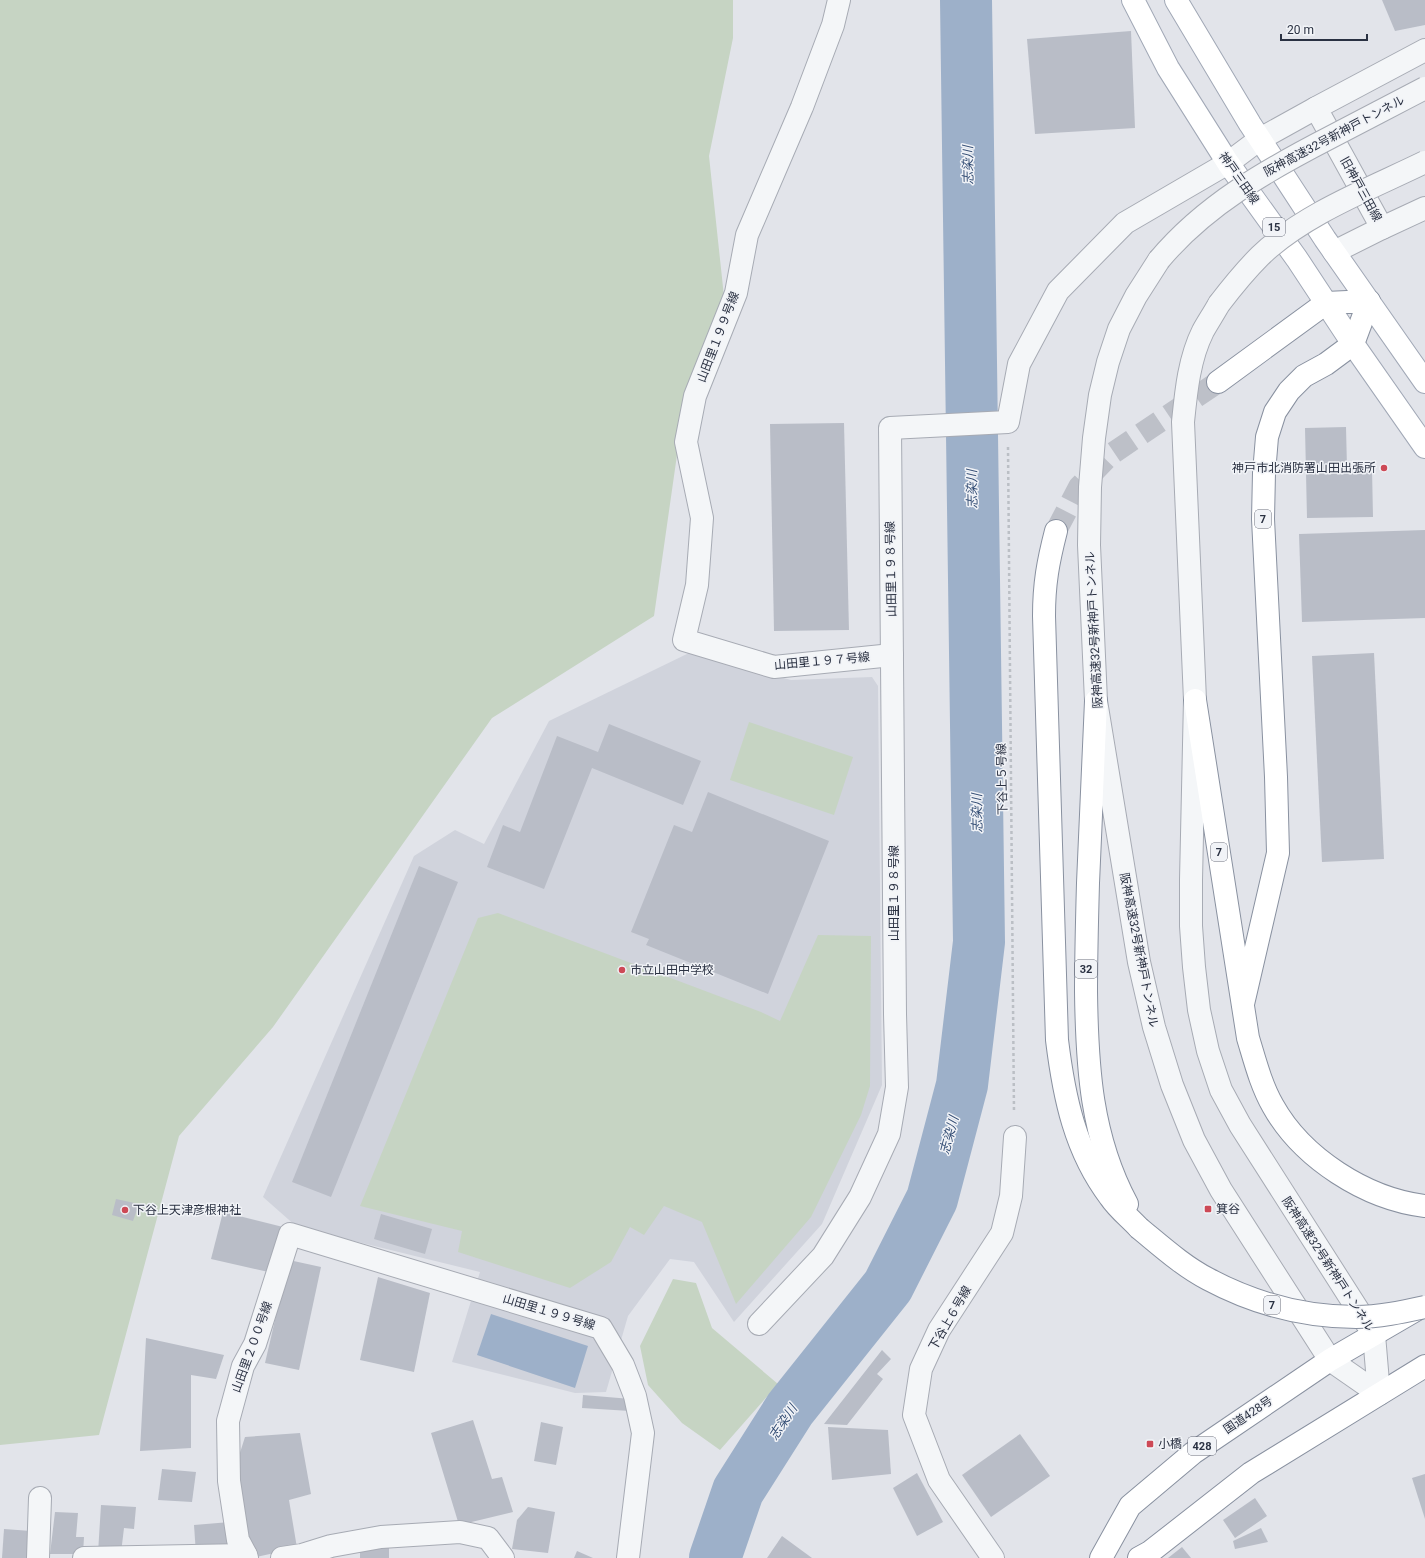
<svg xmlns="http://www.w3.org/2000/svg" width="1425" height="1558" font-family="Roboto,'Noto Sans JP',sans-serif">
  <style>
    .built { fill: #d0d3dc }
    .green { fill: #c6d4c3 }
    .water { fill: #9db0c9 }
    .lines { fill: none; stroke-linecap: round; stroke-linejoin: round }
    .river { stroke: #9db0c9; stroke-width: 52 }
    .building { fill: #b9bdc7 }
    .highway-tunnel { stroke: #bdc0c8; stroke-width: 22; stroke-dasharray: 22 11; stroke-linecap: butt }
    .minor-casing { stroke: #a7abb4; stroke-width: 24 }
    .major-casing { stroke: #a1a8b6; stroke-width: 24 }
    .highway-casing { stroke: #8991a0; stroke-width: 24 }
    .path { stroke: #bbbfc5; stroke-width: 2.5; stroke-dasharray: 3 3; stroke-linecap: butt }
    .minor { stroke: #f4f6f8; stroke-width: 22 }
    .major { stroke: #fff; stroke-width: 22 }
    .highway { stroke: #fff; stroke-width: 22 }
    .minor-bridge-casing { stroke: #a7abb4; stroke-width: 24; stroke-linecap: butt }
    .highway-bridge-casing { stroke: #8991a0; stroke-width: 24; stroke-linecap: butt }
    .minor-bridge { stroke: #f4f6f8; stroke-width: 22 }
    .highway-bridge { stroke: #fff; stroke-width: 22 }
    .poi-dot { fill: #cd4956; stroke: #f1f3f7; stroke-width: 1.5 }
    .labels { text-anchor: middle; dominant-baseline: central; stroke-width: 3; stroke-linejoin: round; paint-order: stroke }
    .shield { fill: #f1f3f7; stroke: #666b78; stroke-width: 1 }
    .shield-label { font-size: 11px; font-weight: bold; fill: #2a3142 }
    .street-label { font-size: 12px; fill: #2a3142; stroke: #f1f3f7 }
    .poi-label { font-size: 12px; fill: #2a3142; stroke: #f1f3f7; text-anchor: start }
    .water-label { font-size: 13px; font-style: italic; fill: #344e75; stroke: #f1f3f7 }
  </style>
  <rect width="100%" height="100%" fill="#e2e4ea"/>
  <path class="built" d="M691,652L791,680L872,677L878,686L882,1085L822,1224L734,1322L694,1262L670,1259L628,1316L606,1392L575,1393L452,1362L480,1272L297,1227L263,1197L414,856L455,830L484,844L549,721Z"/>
  <g class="green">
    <path d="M0,0H733V38L709,156L725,306L687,385L654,616L492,718L273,1027L179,1136L99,1435L0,1445Z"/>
    <path d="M749,722L853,757L834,815L730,780Z"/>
    <path d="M498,913L761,1012L780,1021L818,935L871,936L870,1086L861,1115L811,1217L736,1304L702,1222L664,1206L644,1235L630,1227L611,1262L570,1288L458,1252L462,1231L360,1206L478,918Z"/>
    <path d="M673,1279L696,1283L712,1328L778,1384L720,1450L682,1423L648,1385L640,1346Z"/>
  </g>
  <path class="water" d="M491,1314L588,1346L575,1388L477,1355Z"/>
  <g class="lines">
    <path class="river" d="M715,1558L738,1491L790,1409L888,1286L932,1199L962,1085L979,942L966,0"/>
  </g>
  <g class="building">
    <path d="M1382,0H1425V25L1395,31Z"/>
    <path d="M1131,31L1135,128L1035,134L1027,39Z"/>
    <path d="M844,423L849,630L774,631L770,424Z"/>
    <path d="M1346,427L1347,468H1372L1373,517L1307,518L1305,428Z"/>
    <path d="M1425,530V618L1302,622L1299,534Z"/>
    <path d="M1374,653L1384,859L1322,862L1312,656Z"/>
    <path d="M609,724L701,761L683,805L592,768L544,889L487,867L503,825L520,832L557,736L598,752Z"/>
    <path d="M708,792L829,841L768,994L646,945L649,939L631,932L674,825L692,832Z"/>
    <path d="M419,866L458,882L331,1197L292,1182Z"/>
    <path d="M116,1199L139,1204L133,1221L112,1215Z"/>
    <path d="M223,1212L283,1227L273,1273L211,1259Z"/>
    <path d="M381,1214L432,1229L425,1254L374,1239Z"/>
    <path d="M289,1260L321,1267L299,1370L265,1363Z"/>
    <path d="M378,1277L430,1293L414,1372L360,1360Z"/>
    <path d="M146,1338L224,1355L216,1379L191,1375V1448L140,1451Z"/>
    <path d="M882,1350L891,1359L877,1374L883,1379L847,1425L824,1424Z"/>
    <path d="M583,1395L631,1399L630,1411L582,1408Z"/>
    <path d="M473,1420L492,1479L502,1477L513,1512L459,1525L431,1433Z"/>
    <path d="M541,1422L563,1427L556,1465L534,1461Z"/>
    <path d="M828,1427L888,1430L891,1474L832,1480Z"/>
    <path d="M300,1433L311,1494L289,1500L297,1548L252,1558L243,1512L238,1459L245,1437Z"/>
    <path d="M1020,1434L1050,1476L991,1517L962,1475Z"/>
    <path d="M162,1469L196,1472L192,1502L158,1500Z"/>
    <path d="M917,1473L943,1522L917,1536L893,1488Z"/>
    <path d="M1425,1474V1519L1412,1478Z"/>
    <path d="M1255,1498L1267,1516L1235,1538L1223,1520Z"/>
    <path d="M101,1505L136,1507L134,1529L124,1528L121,1553H98Z"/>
    <path d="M528,1507L555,1512L548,1553L512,1549L517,1520Z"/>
    <path d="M55,1512L78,1513L76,1537H84L83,1554H50Z"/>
    <path d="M230,1522L231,1551L196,1554L194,1525Z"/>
    <path d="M1261,1528L1268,1542L1235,1549L1233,1541Z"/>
    <path d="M4,1529L31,1531L28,1558H2Z"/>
    <path d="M782,1536L812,1558H767Z"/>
    <path d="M389,1545V1558H360V1546Z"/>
    <path d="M1182,1547L1191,1558H1168Z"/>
    <path d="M577,1551L593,1558H574Z"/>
  </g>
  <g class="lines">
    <path class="highway-tunnel" d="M1056,531L1079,487L1110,455L1218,382"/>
    <g class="minor-casing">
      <g id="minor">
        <path d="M839,0L833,25L802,107L747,235L736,293L695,396L686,442L702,518L697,585L684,640L774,667L892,655"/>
        <path d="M1425,50L1316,108L1382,228L1425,208"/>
        <path d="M1334,252L1382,228"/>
        <path d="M1159,260L1136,296L1119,329L1108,362L1100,395L1094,438L1090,487L1089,545L1096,701L1139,962L1154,1027L1172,1085L1194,1140L1221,1190L1330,1360L1379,1394"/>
        <path d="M1219,304C1214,313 1208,322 1203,331C1189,359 1186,392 1183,422L1195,700L1191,880V926L1194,967L1199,1010L1208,1051L1221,1090L1240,1125L1374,1335L1379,1394"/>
        <path d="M759,1324L823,1256L860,1197L889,1134L897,1087L895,1014L890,428L1008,422L1019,364L1058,291L1125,223L1228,163L1260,139L1316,108"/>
        <path d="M246,1555L238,1540L229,1481L228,1421L243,1366L255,1344L290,1234L601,1328L623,1365L635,1396L643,1433L628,1558"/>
        <path d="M38,1558L40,1498"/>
        <path d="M84,1558L246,1555L247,1558"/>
        <path d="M282,1558L302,1555L331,1546L381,1537L460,1532L488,1538L503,1558"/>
        <path d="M993,1558L939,1480L914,1415L921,1369L939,1330L1002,1233L1011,1196L1015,1137"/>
      </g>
    </g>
    <g class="major-casing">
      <g id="major">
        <path d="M1133,0L1168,68L1228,163L1297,259L1353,344L1425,447"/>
        <path d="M1176,0L1250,124L1325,239L1425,382"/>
      </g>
    </g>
    <g class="highway-casing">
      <g id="highway">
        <path d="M1218,382L1326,303L1369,301L1353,344L1326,364L1304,376L1289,391L1275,412L1267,437L1264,473L1263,519L1276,777L1278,853L1243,1004"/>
        <path d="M1056,531C1048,562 1044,584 1044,616L1057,1040C1064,1097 1075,1151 1110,1197C1118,1209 1130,1218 1139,1228"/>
        <path d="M1195,700L1248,1038C1255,1061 1261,1085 1273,1106C1302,1158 1366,1199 1425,1206"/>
        <path d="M1096,701C1093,762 1091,822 1088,883C1087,919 1086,956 1086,992C1087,1067 1091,1137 1127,1204"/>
        <path d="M1101,1558L1130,1506L1193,1453L1330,1360L1416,1310"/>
        <path d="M1139,1558L1150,1552L1251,1473L1425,1366"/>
      </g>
    </g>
    <path class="path" d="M1008,447L1014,1112"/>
    <use href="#minor" class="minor"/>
    <use href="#major" class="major"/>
    <use href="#highway" class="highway"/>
    <g class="minor-bridge-casing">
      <g id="minor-bridge">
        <path d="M1159,260C1205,205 1267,170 1331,137C1362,121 1394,104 1425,88"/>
        <path d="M1219,304C1232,287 1245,271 1260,256C1303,214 1372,188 1425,162"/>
      </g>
    </g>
    <g class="highway-bridge-casing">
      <path id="highway-bridge" d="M1139,1228C1161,1246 1183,1266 1208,1279C1253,1303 1304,1317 1356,1317C1379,1317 1402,1312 1425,1307"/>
    </g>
    <use href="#minor-bridge" class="minor-bridge"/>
    <use href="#highway-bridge" class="highway-bridge"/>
  </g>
  <g class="poi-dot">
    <circle cx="1384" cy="468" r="4"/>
    <circle cx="622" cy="970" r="4"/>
    <rect x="1204" y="1205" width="8" height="8" rx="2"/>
    <circle cx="125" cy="1210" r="4"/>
    <rect x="1146" y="1440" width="8" height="8" rx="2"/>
  </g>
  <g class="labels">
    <g class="shield">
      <rect x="1263" y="218" width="22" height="18" rx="3"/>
      <rect x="1255" y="510" width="16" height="18" rx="3"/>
      <rect x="1211" y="843" width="16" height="18" rx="3"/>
      <rect x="1075" y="960" width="22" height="18" rx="3"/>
      <rect x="1264" y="1296" width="16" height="18" rx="3"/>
      <rect x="1188" y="1437" width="28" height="18" rx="3"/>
    </g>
    <g class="shield-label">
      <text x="1274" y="227">15</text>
      <text x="1263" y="519">7</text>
      <text x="1219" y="852">7</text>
      <text x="1086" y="969">32</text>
      <text x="1272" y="1305">7</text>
      <text x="1202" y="1446">428</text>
    </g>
    <g class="street-label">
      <text transform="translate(1334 136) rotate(-28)">阪神高速32号新神戸トンネル</text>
      <text transform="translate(1239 178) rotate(55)">神戸三田線</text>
      <text transform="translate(1361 189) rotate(61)">旧神戸三田線</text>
      <text transform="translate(718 337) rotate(-69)">山田里１９９号線</text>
      <text transform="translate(891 569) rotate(-91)">山田里１９８号線</text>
      <text transform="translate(1094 630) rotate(-93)">阪神高速32号新神戸トンネル</text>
      <text transform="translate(822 661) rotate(-5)">山田里１９７号線</text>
      <text transform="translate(1002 779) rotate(-91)">下谷上５号線</text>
      <text transform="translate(894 893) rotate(-90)">山田里１９８号線</text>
      <text transform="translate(1139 950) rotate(79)">阪神高速32号新神戸トンネル</text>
      <text transform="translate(1328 1264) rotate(57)">阪神高速32号新神戸トンネル</text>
      <text transform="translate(549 1312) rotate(17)">山田里１９９号線</text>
      <text transform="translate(950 1318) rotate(-60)">下谷上６号線</text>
      <text transform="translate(252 1347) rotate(-70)">山田里２００号線</text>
      <text transform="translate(1248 1415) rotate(-34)">国道428号</text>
    </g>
    <g class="poi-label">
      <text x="1376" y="468" text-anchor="end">神戸市北消防署山田出張所</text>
      <text x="630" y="970">市立山田中学校</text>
      <text x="1216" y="1209">箕谷</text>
      <text x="133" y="1210">下谷上天津彦根神社</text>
      <text x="1158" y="1444">小橋</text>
    </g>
    <g class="water-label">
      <text transform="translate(968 165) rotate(-91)">志染川</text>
      <text transform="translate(972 489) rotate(-91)">志染川</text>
      <text transform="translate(977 813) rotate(-91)">志染川</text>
      <text transform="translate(949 1135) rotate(-75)">志染川</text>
      <text transform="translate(783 1422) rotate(-56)">志染川</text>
    </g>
  </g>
  <path d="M1281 34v6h86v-6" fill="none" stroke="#2a3142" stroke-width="2"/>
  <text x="1287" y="34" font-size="12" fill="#2a3142" stroke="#f1f3f7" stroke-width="3" paint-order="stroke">20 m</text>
</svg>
